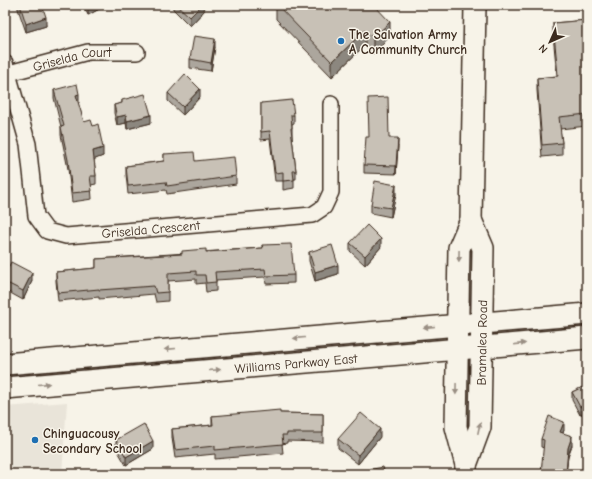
<svg xmlns="http://www.w3.org/2000/svg" width="592" height="479" font-family="'Comic Neue',sans-serif">
  <style>
    .built { fill: #e9e4d9 }
    .lines { fill: none; stroke-linecap: round; stroke-linejoin: round }
    .street-casing { stroke: #3b2a1e; stroke-width: 18 }
    .secondary-casing { stroke: #3b2a1e; stroke-width: 24 }
    .street { stroke: #f7f3e8; stroke-width: 15 }
    .secondary { stroke: #f7f3e8; stroke-width: 21 }
    .wall { fill: #aca69d; stroke: #3b2a1e }
    .shaded-wall { fill: #8c877f; stroke: #3b2a1e }
    .building { fill: #c8c1b6; stroke: #3b2a1e }
    .oneway { fill: #998e83 }
    .poi-dot { fill: #1f6fb2; stroke: #f7f3e8; stroke-width: 1.5 }
    .labels { text-anchor: middle; dominant-baseline: central; stroke-width: 3; stroke-linejoin: round; paint-order: stroke }
    .poi-label { font-size: 13px; font-weight: bold; fill: #3b2a1e; stroke: #f7f3e8; text-anchor: start }
    .street-label { font-size: 13px; fill: #3b2a1e; stroke: #f7f3e8 }
  </style>
  <rect width="100%" height="100%" fill="#f7f3e8"/>
  <filter id="ink" filterUnits="userSpaceOnUse"><feTurbulence type="fractalNoise" baseFrequency=".025" numOctaves="2"/><feDisplacementMap in="SourceGraphic" scale="8" xChannelSelector="R" yChannelSelector="G"/><feConvolveMatrix kernelMatrix="1 2 1 2 8 2 1 2 1" color-interpolation-filters="sRGB"/></filter>
  <g filter="url(#ink)">
    <path class="built" d="M67,402L62,474H5V407Z"/>
    <g class="lines">
      <g class="street-casing">
        <g id="street">
          <path id="s1" d="M5,63L28,144L36,216L47,231L66,236L312,215L324,207L331,192V104"/>
          <path id="s2" d="M9,73L88,52H137"/>
        </g>
      </g>
      <g class="secondary-casing">
        <g id="secondary">
          <path d="M5,364L587,314"/>
          <path id="s3" d="M5,388L587,338"/>
          <path id="s4" d="M466,465L480,427L483,248L471,220"/>
          <path d="M466,474V465L456,427L459,248L471,220L475,5"/>
        </g>
      </g>
      <use href="#street" class="street"/>
      <use href="#secondary" class="secondary"/>
    </g>
    <g class="wall">
      <path d="M18,5H42L46,26L26,32L18,9Z"/>
      <path d="M83,5H107L88,15Z"/>
      <path d="M173,5H204V11L190,26L173,9Z"/>
      <path d="M276,5H374L390,37L373,54L365,45L332,77L276,19Z"/>
      <path d="M587,20V126L560,129L562,143V155L542,157L537,90V78L557,76L553,35V23Z"/>
      <path d="M215,47L211,71L190,68V59Z"/>
      <path d="M54,90L79,103H78L84,122L93,126L103,156L94,159L96,176V184L91,185L92,199L72,202L68,169L61,135V127L54,98Z"/>
      <path d="M168,93L200,97L183,115L168,101Z"/>
      <path d="M122,100L151,123L127,129L126,123L117,125L114,113V105L122,103Z"/>
      <path d="M261,103L294,115V123L292,124V136L296,171V179H294V188L283,190V181H275L270,139L261,140Z"/>
      <path d="M389,138L398,146L396,174L364,173V165Z"/>
      <path d="M164,154L195,161L236,176V184L167,194L166,190L128,194L126,174V166L164,161Z"/>
      <path d="M396,194L391,217L371,213V205Z"/>
      <path d="M350,243L381,247L365,265L350,251Z"/>
      <path d="M262,245L294,275V283L266,284L265,277L216,280V291L206,292L205,283L196,284V279L168,281V301L156,302L154,294L99,299V297L58,301L56,281V272L96,268V259L262,248Z"/>
      <path d="M309,252L338,274L315,281L309,261Z"/>
      <path d="M5,274L32,281L23,300L5,290Z"/>
      <path d="M587,385L580,415L572,400V392Z"/>
      <path d="M280,413L323,414V442L287,441V443L282,444L283,453L215,459V454L175,458L172,438V429L212,425V416Z"/>
      <path d="M564,430L563,433L572,445L568,456L566,474H541L544,448L541,447V439Z"/>
      <path d="M380,437L358,464L338,448V439Z"/>
      <path d="M116,440L153,449L126,465L116,448Z"/>
    </g>
    <g class="shaded-wall">
      <path d="M91,5H107L88,15V7Z"/>
      <path d="M202,5H204V11L190,26V17Z"/>
      <path d="M46,17V26L26,32V24Z"/>
      <path d="M390,22V37L373,54V38Z"/>
      <path d="M365,30V45L332,77V62Z"/>
      <path d="M215,39V47L211,71V63Z"/>
      <path d="M200,89V97L183,115V107Z"/>
      <path d="M79,94V103H76V95Z"/>
      <path d="M126,115V123L117,125V117Z"/>
      <path d="M151,115V123L127,129V121Z"/>
      <path d="M398,138V146L396,174V166Z"/>
      <path d="M103,148V156L93,160V151Z"/>
      <path d="M396,185V194L391,217V208Z"/>
      <path d="M381,239V247L365,265V256Z"/>
      <path d="M338,265V274L315,281V272Z"/>
      <path d="M32,273V281L23,300V291Z"/>
      <path d="M587,403V412L580,415V407Z"/>
      <path d="M564,422V430L560,440V432Z"/>
      <path d="M380,429V437L358,464V455Z"/>
      <path d="M572,436V445L568,456L566,474L568,448Z"/>
      <path d="M153,441V449L126,465V457Z"/>
    </g>
    <g class="building">
      <path d="M20,5H42L46,17L26,24Z"/>
      <path d="M177,5H202L190,17Z"/>
      <path d="M277,5H374L390,22L373,38L365,30L332,62Z"/>
      <path d="M587,20V114L559,117L562,143L542,145L537,78L558,76L553,23Z"/>
      <path d="M194,36L215,39L211,63L190,59Z"/>
      <path d="M185,74L200,89L183,107L168,93Z"/>
      <path d="M77,84L79,94L76,95L84,122L91,120L93,126L98,124L103,148L93,151L96,176H90L92,191L72,193L68,160L61,127L64,126L54,90Z"/>
      <path d="M145,94L151,115L127,121L126,115L117,117L114,105L122,103V100Z"/>
      <path d="M388,97L389,138H398L396,166L364,165L366,137H369L368,98Z"/>
      <path d="M292,100L294,115H291L292,128H291L296,171H293L294,180L283,181V172L275,173L270,131L261,132V103Z"/>
      <path d="M194,152L195,161L234,157L236,176L167,186L166,182L128,186L126,166L164,161V154Z"/>
      <path d="M375,181L396,185L391,208L371,205Z"/>
      <path d="M367,225L381,239L365,256L350,243Z"/>
      <path d="M291,244L294,275L266,276L265,269L215,272L216,282L206,283L205,275H196V271L168,273V292L156,293L154,286L99,290V289L58,293L56,272L96,268V259L182,254V251L206,249V252L263,248L262,245Z"/>
      <path d="M332,245L338,265L315,272L309,252Z"/>
      <path d="M11,262L32,273L23,291L5,282V274Z"/>
      <path d="M587,385V403L580,407L572,392Z"/>
      <path d="M280,410V413L323,414V433H287V435H282L283,444L215,450V446L175,450L172,429L213,425L212,416Z"/>
      <path d="M361,413L380,429L358,455L338,439Z"/>
      <path d="M549,416L564,422L560,432L572,436L568,448L566,474H541L544,440L541,439Z"/>
      <path d="M144,424L153,441L126,457L116,440Z"/>
      <path d="M383,467L385,474H364L363,471Z"/>
      <path d="M95,469L110,474H93Z"/>
    </g>
    <defs><path id="oneway-solid" d="M-6-.8H1V-3.2L6.5 0L1 3.2V.8H-6Z"/></defs>
    <g class="oneway">
      <use href="#oneway-solid" transform="translate(459 256) rotate(91)"/>
      <use href="#oneway-solid" transform="translate(429 327) rotate(175)"/>
      <use href="#oneway-solid" transform="translate(299 338) rotate(175)"/>
      <use href="#oneway-solid" transform="translate(520 344) rotate(-6)"/>
      <use href="#oneway-solid" transform="translate(170 349) rotate(175)"/>
      <use href="#oneway-solid" transform="translate(215 370) rotate(-4)"/>
      <use href="#oneway-solid" transform="translate(44 384) rotate(-5)"/>
      <use href="#oneway-solid" transform="translate(456 389) rotate(91)"/>
      <use href="#oneway-solid" transform="translate(479 428) rotate(-78)"/>
    </g>
  </g>
  <g class="poi-dot">
    <circle cx="341" cy="41" r="4"/>
    <circle cx="35" cy="440" r="4"/>
  </g>
  <g class="labels">
    <g class="poi-label">
      <text x="349" y="34">The Salvation Army<tspan x="349" dy="15">A Community Church</tspan></text>
      <text x="43" y="433">Chinguacousy<tspan x="43" dy="15">Secondary School</tspan></text>
    </g>
    <g class="street-label">
      <text stroke="none"><textPath href="#s2" startOffset="65">Griselda Court</textPath></text>
      <text stroke="none"><textPath href="#s1" startOffset="280">Griselda Crescent</textPath></text>
      <text stroke="none"><textPath href="#s4" startOffset="125">Bramalea Road</textPath></text>
      <text stroke="none"><textPath href="#s3" startOffset="292">Williams Parkway East</textPath></text>
    </g>
  </g>
  <rect width="592" height="479" fill="none" stroke="#f7f3e8" stroke-width="20"/>
  <rect x="10" y="10" width="572" height="459" fill="none" stroke="#3b2a1e" stroke-width="1.5" filter="url(#ink)"/>
  <g transform="translate(550 42) rotate(225)" stroke="#f7f3e8" stroke-width="3" paint-order="stroke">
  <path d="M0-3L7 15L0 10L-7 15Z" fill="#3b2a1e"/>
  <text y="-6" font-size="11" font-weight="bold" text-anchor="middle" fill="#3b2a1e">N</text>
  </g>
</svg>
